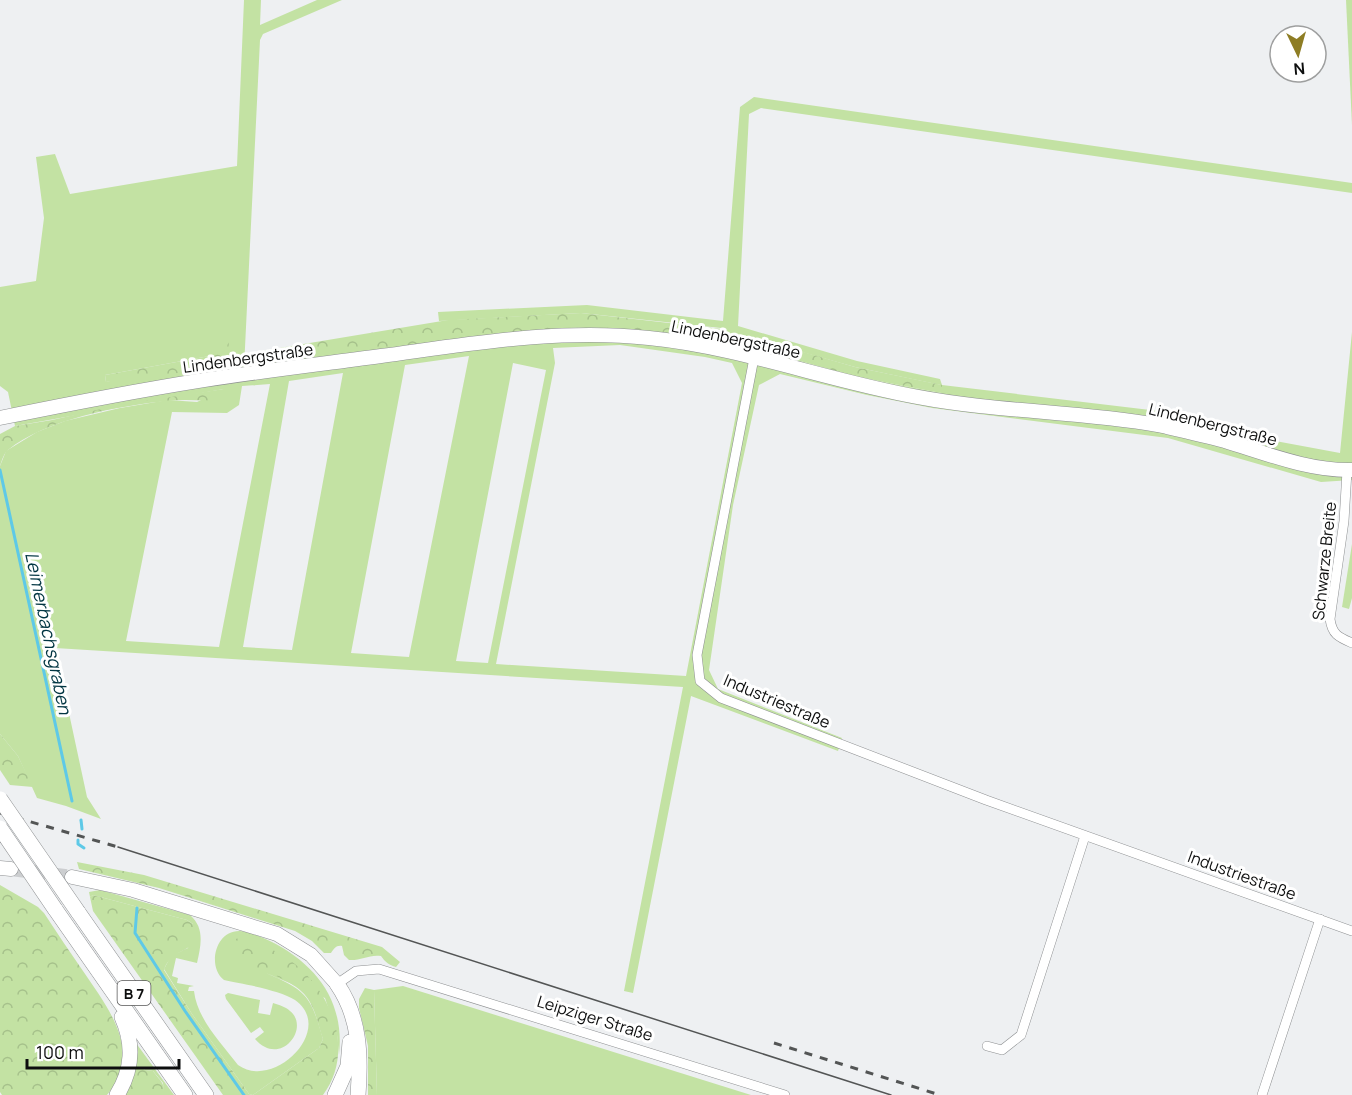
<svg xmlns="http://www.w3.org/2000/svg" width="1352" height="1095" font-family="Manrope,sans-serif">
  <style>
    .green { fill: #c3e2a3; fill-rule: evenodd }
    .forest { fill: url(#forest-crowns) }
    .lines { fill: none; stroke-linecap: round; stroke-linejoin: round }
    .stream { stroke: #5ec9e7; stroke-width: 3 }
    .secondary-tunnel { stroke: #ccced0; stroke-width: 14; stroke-dasharray: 14 7; stroke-linecap: butt }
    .minor-casing { stroke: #8e9092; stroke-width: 10 }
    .secondary-casing { stroke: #8e9092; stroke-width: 15 }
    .trunk-casing { stroke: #8e9092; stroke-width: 16 }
    .minor { stroke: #fff; stroke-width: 9 }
    .secondary { stroke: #fff; stroke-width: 14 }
    .trunk { stroke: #fff; stroke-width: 15 }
    .tram { stroke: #535555; stroke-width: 1.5 }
    .rail { stroke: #535555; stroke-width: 3; stroke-dasharray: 8 8; stroke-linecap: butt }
    .trunk-bridge-casing { stroke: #8e9092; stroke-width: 16; stroke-linecap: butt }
    .trunk-bridge { stroke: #fff; stroke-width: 15 }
    .labels { text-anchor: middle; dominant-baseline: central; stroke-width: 6; stroke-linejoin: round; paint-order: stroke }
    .shield { fill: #fff; stroke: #565656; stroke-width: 1.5 }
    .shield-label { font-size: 15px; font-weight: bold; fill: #0d0e0e }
    .street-label { font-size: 16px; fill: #0d0e0e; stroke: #fff }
    .water-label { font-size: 18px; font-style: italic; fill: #013542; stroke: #fff }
  </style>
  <defs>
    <pattern id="forest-crowns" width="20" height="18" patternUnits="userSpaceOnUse" patternTransform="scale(1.5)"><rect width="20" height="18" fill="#c3e2a3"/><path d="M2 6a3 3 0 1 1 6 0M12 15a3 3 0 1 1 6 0" fill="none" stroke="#a6c18b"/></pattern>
  </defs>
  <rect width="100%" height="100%" fill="#eef0f2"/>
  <g class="green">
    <path d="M244,0H261L260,25L317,0H342L263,34L260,40L244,368L536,330L586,327L630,330L720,340L721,328L581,313L439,321L438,312L587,305L723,321L740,107L754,97L1352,183V193L761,108L749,114L738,326L857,361L940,379L942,385L1167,412L1249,436L1340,453L1352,332V480L1321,482L1168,438L932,408L867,395L780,374L759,385L733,505L709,670L718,689L842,738L838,751L691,696L633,993L624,991L683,687L55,648L87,797L101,819L66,806L37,798L18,756L0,734V466L6,451L37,432L65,421L120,408L168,400L197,402L224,389L15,426L8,392L0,386V287L36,281L44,218L36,157L55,154L70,194L237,166ZM738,334L855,367L941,385V393L853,376L736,343ZM620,345L705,357L732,363L742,383L686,676L496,664L555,363L553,348ZM215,355L106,382L105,375ZM469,356L409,657L351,653L405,365ZM513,363L546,370L488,663L456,661ZM343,373L292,650L243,647L289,381ZM270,384L219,647L126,641L172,412L227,413L239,405L242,386Z"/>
    <path d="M1346,0H1352V125Z"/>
    <path d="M1352,544V598L1349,609L1342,607Z"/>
    <path d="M100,890L190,915C205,928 201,945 197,963L176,958L172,976L178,978L177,983L194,986L189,987L188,991H194C197,1019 222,1044 238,1065C274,1091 336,1029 295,1000C280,990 243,984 224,980C207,967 215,931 239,931C248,931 262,937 270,941C316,964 345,1001 339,1055L337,1035L325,998L266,973C308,991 311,997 323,1039L319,1048L253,1095L249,1094L192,1014L164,969L171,956L188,948L193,924L187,920L93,895L90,897L89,892Z"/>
    <path d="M403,986L751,1095H377L374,990Z"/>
    <path d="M228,993L260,1000L258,1013L270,1015L273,1003C279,1005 286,1007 290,1011C311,1028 280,1068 255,1039L264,1032L260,1027L251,1033L226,999L225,995Z"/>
    <path d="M133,1039L174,1095H164L163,1083L153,1071L145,1070L142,1067L130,1079Z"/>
  </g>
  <g class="forest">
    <path d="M581,313L722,329L720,341L630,330L586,327L536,330L244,368L243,354L448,320Z"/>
    <path d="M738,333L855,367L942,385L941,393L853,376L736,343Z"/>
    <path d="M229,338L228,358L218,368L106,382L105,375L215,355L217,340Z"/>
    <path d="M224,389L223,401C205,401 185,399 167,401C121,405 44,420 8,450C4,453 2,460 0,466V434L15,426L52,420L119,405Z"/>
    <path d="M0,734L18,756L33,787L10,785L0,770Z"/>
    <path d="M77,862L144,875L382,947L400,962L396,967C389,965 385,962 381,956C370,954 360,961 349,960L344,955L342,946C336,945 334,949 331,953H324L312,941L295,931L159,888L79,869Z"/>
    <path d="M0,885L38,907L44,913C57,933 70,952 83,971C108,1008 144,1052 107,1095H2L0,1092Z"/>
    <path d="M93,895L187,920L193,924C205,955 172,944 164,970L192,1014L249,1094L253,1095L319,1048L323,1039C318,1025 316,1011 308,999C297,980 253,967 233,958L225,952V947L239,937C254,942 269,947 282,955C328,982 358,1048 323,1095H223L93,911L90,897Z"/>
    <path d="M365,988L374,990L377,1095H368V1046L359,1008V999Z"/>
    <path d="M140,1067L145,1070L153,1071C160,1081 165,1082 164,1095H125L130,1079L135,1074V1068Z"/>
  </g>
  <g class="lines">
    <g class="stream">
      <path d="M0,470L72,801"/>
      <path d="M81,820L82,829"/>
      <path d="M78,840V844L84,848"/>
      <path d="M137,908L135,933L185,1011L244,1095"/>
    </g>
    <path class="secondary-tunnel" d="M11,869L72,877"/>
    <g class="minor-casing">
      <g id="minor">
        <path d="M754,358L697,655L700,681L721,698L986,800L1352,931"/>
        <path d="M1347,471L1344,521L1330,619C1332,634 1338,637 1352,643"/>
        <path d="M337,984L356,971L379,969L785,1095"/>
        <path d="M987,1046L1002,1050L1021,1035L1085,836"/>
        <path d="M1262,1095L1320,919"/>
      </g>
    </g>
    <g class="secondary-casing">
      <g id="secondary">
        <path d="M0,418C68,404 135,391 204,380C263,371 322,364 381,356C470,344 559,328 649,338C740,347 828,381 918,397C997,412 1078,411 1158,425C1180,430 1203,435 1225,441C1265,453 1309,471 1352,470"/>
        <path d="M0,868L11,869"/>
        <path d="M72,877L133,890L277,934L311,955L337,984"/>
      </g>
    </g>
    <g class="trunk-casing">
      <g id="trunk">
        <path d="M55,909L185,1095"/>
        <path d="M78,912L206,1095"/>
        <path d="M337,984C360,1017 361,1056 358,1095"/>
        <path d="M117,1095C133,1069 134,1044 122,1017"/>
        <path d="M335,1095L348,1066L350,1042"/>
      </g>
    </g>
    <use href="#minor" class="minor"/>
    <use href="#secondary" class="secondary"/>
    <use href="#trunk" class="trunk"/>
    <path class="tram" d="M118,847L891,1095"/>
    <g class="rail">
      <path d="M0,813L118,847"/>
      <path d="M774,1043L940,1095"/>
    </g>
    <g class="trunk-bridge-casing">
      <g id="trunk-bridge">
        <path d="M0,799L78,912"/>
        <path d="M0,828L55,909"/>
      </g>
    </g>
    <use href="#trunk-bridge" class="trunk-bridge"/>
  </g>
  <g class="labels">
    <rect class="shield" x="117.5" y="981" width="33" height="24" rx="4.5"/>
    <g class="shield-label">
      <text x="134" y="993">B 7</text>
    </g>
    <g class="street-label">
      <text transform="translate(736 339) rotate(12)">Lindenbergstraße</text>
      <text transform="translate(248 358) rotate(-8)">Lindenbergstraße</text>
      <text transform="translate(1213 424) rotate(14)">Lindenbergstraße</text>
      <text transform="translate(1324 561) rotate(-84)">Schwarze Breite</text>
      <text transform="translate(777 701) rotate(23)">Industriestraße</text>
      <text transform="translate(1242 875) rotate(20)">Industriestraße</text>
      <text transform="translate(595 1018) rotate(17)">Leipziger Straße</text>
    </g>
    <g class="water-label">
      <text transform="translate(49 633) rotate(78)">Leimerbachsgraben</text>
    </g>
  </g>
  <g transform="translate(1298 54) rotate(175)"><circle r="28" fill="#ffffff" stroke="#9e9f9f" stroke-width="1.5"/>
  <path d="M0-4.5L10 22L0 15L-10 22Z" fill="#8e7d24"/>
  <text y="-9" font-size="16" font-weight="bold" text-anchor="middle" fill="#0d0e0e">N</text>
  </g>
  <path d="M27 1059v9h152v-9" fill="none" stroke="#0d0e0e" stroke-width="3"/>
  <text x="36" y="1059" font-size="18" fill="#0d0e0e" stroke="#ffffff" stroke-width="4.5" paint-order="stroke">100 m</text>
</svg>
